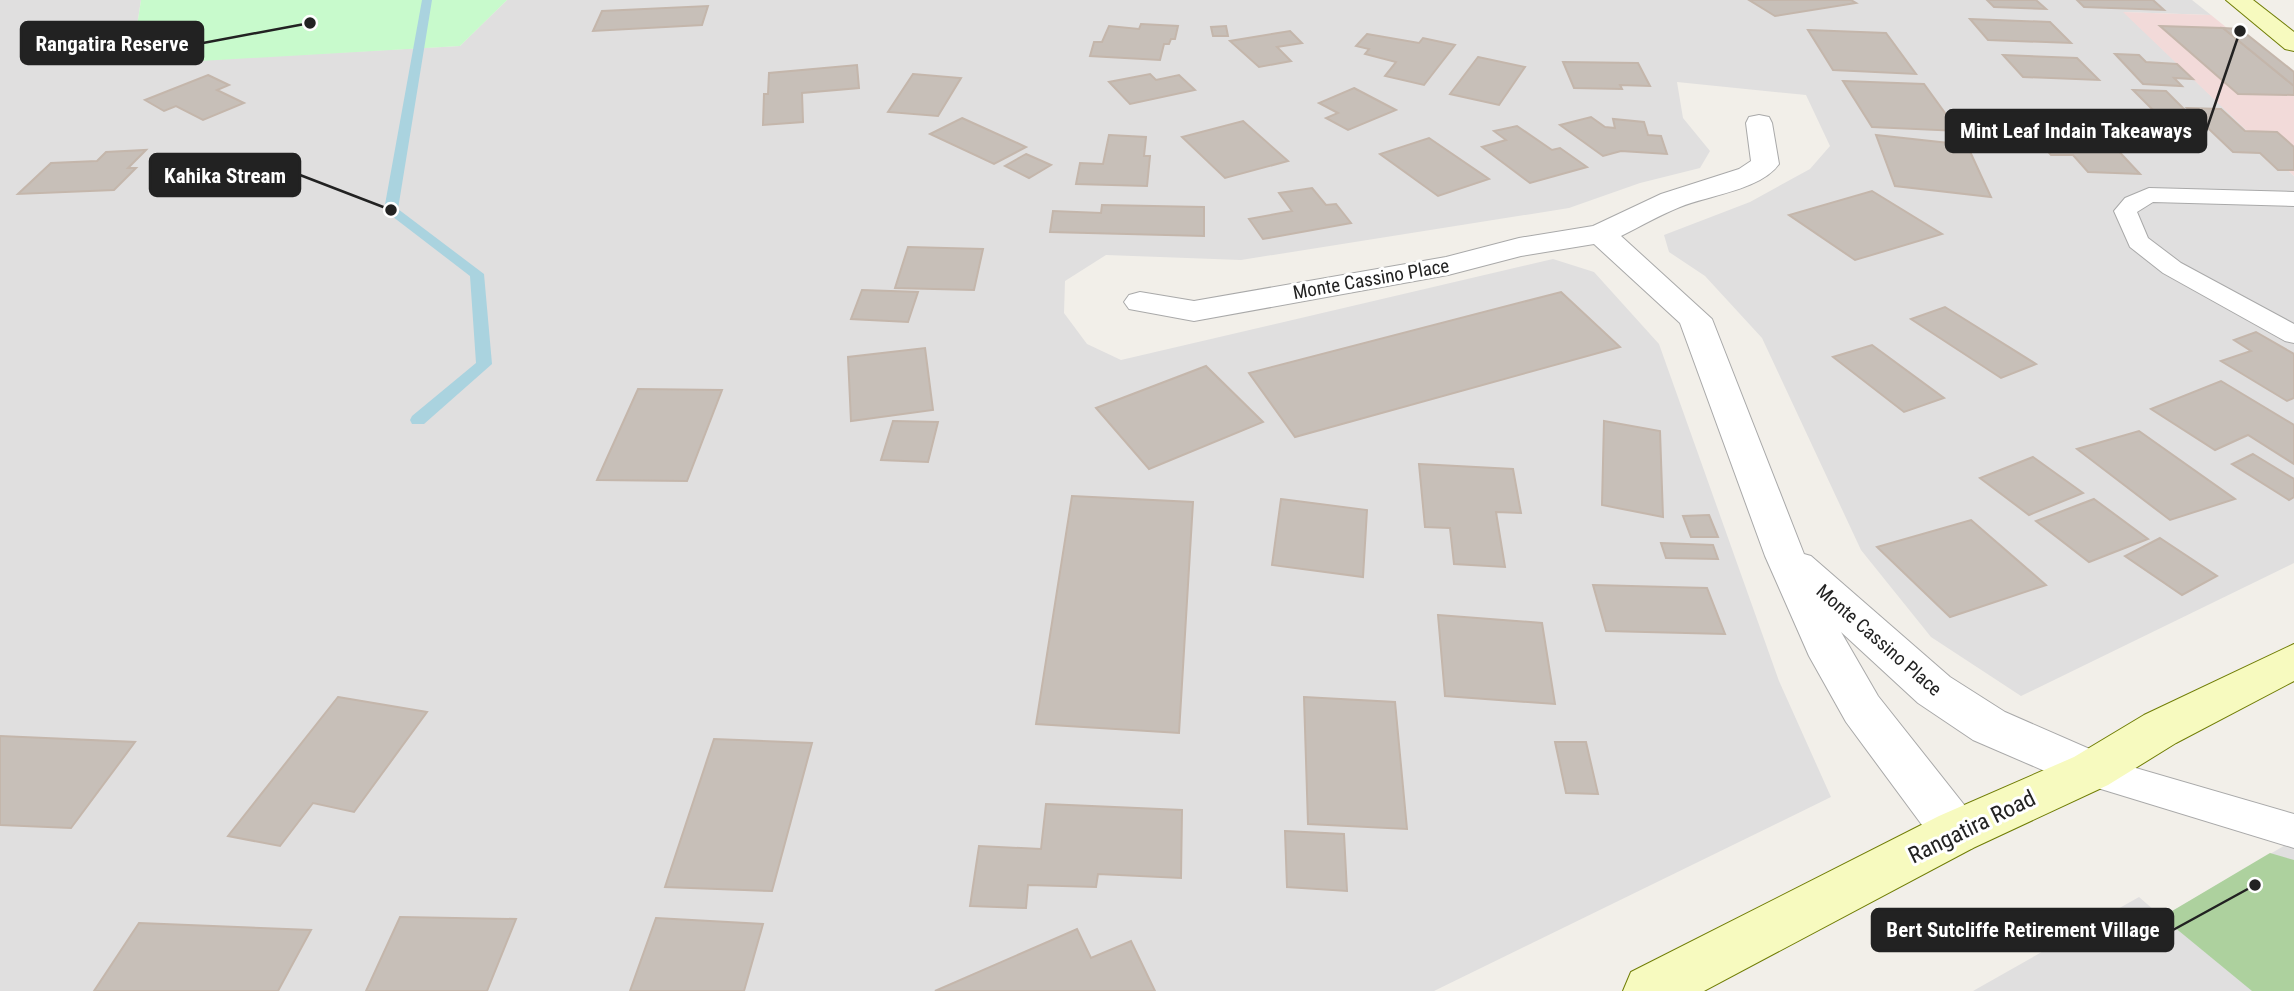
<svg xmlns="http://www.w3.org/2000/svg" width="2294" height="991" font-family="'Roboto Condensed',sans-serif">
  <style>
    .residential { fill: #e0dfdf }
    .commercial { fill: #f2dad9 }
    .forest { fill: #add19e }
    .park { fill: #c8facc }
    .lines { fill: none; stroke-linecap: round; stroke-linejoin: round }
    .stream { fill: #aad3df; fill-rule: evenodd }
    .building { fill: #c7bfb8; stroke: #c4b6ab; stroke-width: 2 }
    .lane-casing { stroke: #a9a9a9; stroke-width: 2 }
    .street-casing { stroke: #a9a9a9; stroke-width: 2 }
    .secondary-casing { stroke: #707d05; stroke-width: 2 }
    .lane { fill: #fff; fill-rule: evenodd }
    .street { fill: #fff; fill-rule: evenodd }
    .secondary { fill: #f7fabf; fill-rule: evenodd }
    .labels { text-anchor: middle; dominant-baseline: central; stroke-width: 6; stroke-linejoin: round; paint-order: stroke }
    .street-label { font-size: 19px; fill: #222; stroke: #fff }
    .near-street-label { font-size: 23px; fill: #222; stroke: #fff }
    .leader { fill: none; stroke: #222; stroke-width: 2.5 }
    .callout-dot { fill: #222; stroke: #fff; stroke-width: 2.5 }
    .callout { fill: #222; stroke: #222; stroke-width: 2.5 }
    .callout-label { font-size: 21px; text-anchor: middle; font-weight: bold; fill: #fff }
  </style>
  <rect width="100%" height="100%" fill="#f2efe9"/>
  <g class="residential">
    <path d="M0,0H141L131,64L460,46L507,0H2192L2211,15L2124,12L2294,176V563L2021,696L1931,637L1861,550L1762,338L1705,276L1669,252L1664,235L1750,202L1810,169L1830,146L1806,95L1677,82L1683,118L1710,151L1700,168L1640,183L1569,208L1241,260L1106,255L1065,281L1064,313L1087,344L1121,360L1553,259L1594,272L1659,344L1779,681L1831,797L1434,991H0Z"/>
    <path d="M2294,840V991H1973L2139,897L2162,917Z"/>
  </g>
  <path class="commercial" d="M2123,12L2211,15L2294,82V176Z"/>
  <path class="forest" d="M2270,853L2294,860V991H2252L2162,917Z"/>
  <path class="park" d="M141,0H507L460,46L131,65Z"/>
  <g class="lines">
    <path class="stream" d="M422,0H432L398,209L484,274L492,364L424,424H412L410,420L412,416L476,363L470,276L384,210Z"/>
  </g>
  <g class="building">
    <path d="M1749,0H1851L1856,3L1775,16Z"/>
    <path d="M1987,0H2036L2046,9L1994,7Z"/>
    <path d="M2077,0H2153L2164,10L2084,7Z"/>
    <path d="M708,6L702,25L593,31L602,11Z"/>
    <path d="M1970,19L2050,22L2071,43L1988,40Z"/>
    <path d="M1141,24L1178,26L1175,39H1171L1169,44H1164L1160,60L1090,56L1094,42H1102L1109,26L1139,29Z"/>
    <path d="M1226,26L1228,36H1213L1211,27Z"/>
    <path d="M2160,26L2223,28L2294,86V95L2238,94Z"/>
    <path d="M2223,28L2240,29L2294,72V86Z"/>
    <path d="M1808,30L1886,33L1916,74L1833,70Z"/>
    <path d="M1290,31L1302,43L1277,47L1291,61L1259,67L1230,41Z"/>
    <path d="M1367,34L1419,43L1423,38L1455,45L1424,85L1385,76L1396,62L1365,54L1369,49L1356,46Z"/>
    <path d="M2115,54L2139,55L2146,62L2177,64L2193,79L2174,78L2182,86L2143,84Z"/>
    <path d="M2003,55L2077,58L2099,80L2023,77Z"/>
    <path d="M1478,57L1525,67L1499,105L1450,94Z"/>
    <path d="M1563,62L1638,63L1650,86L1620,85L1622,89L1574,88Z"/>
    <path d="M857,65L859,88L802,93L803,122L763,125L764,94H768L769,73Z"/>
    <path d="M913,74L961,78L938,116L888,112Z"/>
    <path d="M1150,74L1156,80L1179,75L1195,90L1130,104L1109,82Z"/>
    <path d="M208,75L229,85L217,90L244,103L203,120L176,106L164,111L145,100Z"/>
    <path d="M1843,81L1924,84L1958,131L1872,127Z"/>
    <path d="M1354,88L1396,110L1348,130L1326,118L1338,113L1319,103Z"/>
    <path d="M2133,90L2166,91L2204,129L2170,127Z"/>
    <path d="M2187,108L2221,109L2245,131L2277,132L2294,147V170H2278L2260,153L2233,152Z"/>
    <path d="M2038,114L2114,117L2139,143H2111L2140,174L2088,172L2073,155H2051L2030,131H2053Z"/>
    <path d="M1591,117L1605,127L1615,128L1613,119L1644,122L1648,135L1661,136L1667,154L1621,151L1603,156L1560,125Z"/>
    <path d="M962,118L1026,147L994,164L930,134Z"/>
    <path d="M1243,121L1288,161L1225,178L1182,137Z"/>
    <path d="M1517,126L1552,150L1560,148L1587,167L1530,183L1482,147L1506,140L1494,131Z"/>
    <path d="M1109,135L1146,137L1144,156H1150L1147,186L1076,184L1080,163L1103,164Z"/>
    <path d="M1876,135L1967,145L1991,197L1895,186Z"/>
    <path d="M1429,138L1489,179L1438,196L1380,154Z"/>
    <path d="M146,150L128,168H136L114,190L18,194L51,163L97,161L106,152Z"/>
    <path d="M1026,154L1051,165L1029,178L1005,166Z"/>
    <path d="M1312,188L1326,205L1336,204L1351,223L1263,239L1249,219L1292,211L1279,193Z"/>
    <path d="M1872,191L1942,234L1855,260L1789,215Z"/>
    <path d="M1102,205L1204,207V236L1050,232L1053,211L1101,213Z"/>
    <path d="M908,247L983,249L974,290L895,288Z"/>
    <path d="M862,290L918,292L908,322L851,319Z"/>
    <path d="M1561,292L1620,347L1295,437L1249,373Z"/>
    <path d="M1945,307L2036,364L2001,378L1911,319Z"/>
    <path d="M2256,332L2294,354V398L2287,401L2221,361L2251,351L2234,340Z"/>
    <path d="M1872,345L1944,398L1904,412L1833,357Z"/>
    <path d="M925,348L933,410L851,421L848,357Z"/>
    <path d="M1206,366L1263,422L1149,469L1096,408Z"/>
    <path d="M2221,381L2294,425V464L2248,435L2215,450L2151,409Z"/>
    <path d="M638,389L722,390L687,481L597,480Z"/>
    <path d="M893,421L938,422L928,462L881,460Z"/>
    <path d="M1604,421L1660,431L1663,517L1602,505Z"/>
    <path d="M2139,431L2235,499L2170,520L2077,449Z"/>
    <path d="M2253,454L2294,479V497L2289,500L2232,464Z"/>
    <path d="M2033,457L2083,493L2029,515L1980,478Z"/>
    <path d="M1419,464L1513,469L1521,513L1496,512L1505,567L1454,564L1450,528L1425,527Z"/>
    <path d="M1072,496L1193,502L1179,733L1036,724Z"/>
    <path d="M1281,499L1367,510L1363,577L1272,565Z"/>
    <path d="M2094,499L2148,539L2089,562L2036,521Z"/>
    <path d="M1709,515L1718,537H1691L1683,516Z"/>
    <path d="M1971,520L2046,585L1950,617L1877,547Z"/>
    <path d="M2160,538L2217,576L2182,595L2125,556Z"/>
    <path d="M1661,543L1713,545L1718,559L1666,558Z"/>
    <path d="M1593,585L1707,588L1725,634L1606,631Z"/>
    <path d="M1438,615L1542,623L1555,704L1445,696Z"/>
    <path d="M338,697L427,712L354,812L313,803L280,846L228,836Z"/>
    <path d="M1304,697L1395,702L1407,829L1308,824Z"/>
    <path d="M0,736L135,742L71,828L0,825Z"/>
    <path d="M714,739L812,743L772,891L665,887Z"/>
    <path d="M1555,742H1586L1598,794L1566,793Z"/>
    <path d="M1046,804L1182,810L1181,878L1098,874L1096,887L1028,885L1026,908L970,906L979,846L1041,849Z"/>
    <path d="M1285,831L1344,834L1347,891L1287,887Z"/>
    <path d="M400,917L516,919L487,991H366Z"/>
    <path d="M656,918L763,924L744,991H630Z"/>
    <path d="M139,923L311,930L278,991H94Z"/>
    <path d="M1077,929L1091,958L1131,941L1155,991H935Z"/>
  </g>
  <g class="lines">
    <g class="lane-casing">
      <g id="lane">
        <path d="M2149,188L2294,192V206L2153,202L2137,212L2148,238L2181,263L2294,324V343L2285,341L2163,273L2130,247L2114,211L2125,198Z"/>
        <path d="M2091,755L2294,814V848L2078,782L2073,771L2078,760Z"/>
      </g>
    </g>
    <g class="street-casing">
      <path id="street" d="M1759,115L1769,117L1772,123L1779,164C1761,190 1709,195 1680,207C1660,215 1641,226 1621,236L1712,319L1804,554L1811,556L1950,677L2005,712L2108,757L2115,771L2108,785L2091,791L1973,740L1918,703L1841,632L1878,696L1973,816L1980,832L1973,848L1956,854L1939,848L1846,722L1809,656L1765,556L1680,323L1594,244L1521,256L1448,275L1194,321L1129,309L1124,302L1129,295L1140,292L1194,301L1446,257L1519,238L1593,226L1661,194L1739,169L1751,161L1746,123L1749,117Z"/>
    </g>
    <g class="secondary-casing">
      <g id="secondary">
        <path d="M2226,0H2253L2294,32V51L2285,49Z"/>
        <path d="M2294,644V681L2176,743L2108,785L1973,848L1704,991H1623L1631,972L1939,816L2074,757L2144,715Z"/>
      </g>
    </g>
    <use href="#lane" class="lane"/>
    <use href="#street" class="street"/>
    <use href="#secondary" class="secondary"/>
  </g>
  <g class="labels">
    <g class="street-label">
      <text transform="translate(1371 279) rotate(-10)">Monte Cassino Place</text>
      <text transform="translate(1879 640) rotate(41)">Monte Cassino Place</text>
    </g>
    <g class="near-street-label">
      <text transform="translate(1972 827) rotate(-26)">Rangatira Road</text>
    </g>
  </g>
  <path class="leader" d="M310 23L203 43M2240 31L2206 131M391 210L300 175M2255 885L2173 930"/>
  <g class="callout-dot">
    <circle cx="310" cy="23" r="7"/>
    <circle cx="2240" cy="31" r="7"/>
    <circle cx="391" cy="210" r="7"/>
    <circle cx="2255" cy="885" r="7"/>
  </g>
  <g class="callout">
    <rect x="21" y="22" width="182" height="42" rx="7"/>
    <rect x="1946" y="110" width="260" height="42" rx="7"/>
    <rect x="150" y="154" width="150" height="42" rx="7"/>
    <rect x="1872" y="909" width="301" height="42" rx="7"/>
  </g>
  <g class="callout-label">
    <text x="112" y="51">Rangatira Reserve</text>
    <text x="2076" y="138">Mint Leaf Indain Takeaways</text>
    <text x="225" y="183">Kahika Stream</text>
    <text x="2023" y="937">Bert Sutcliffe Retirement Village</text>
  </g>
</svg>
